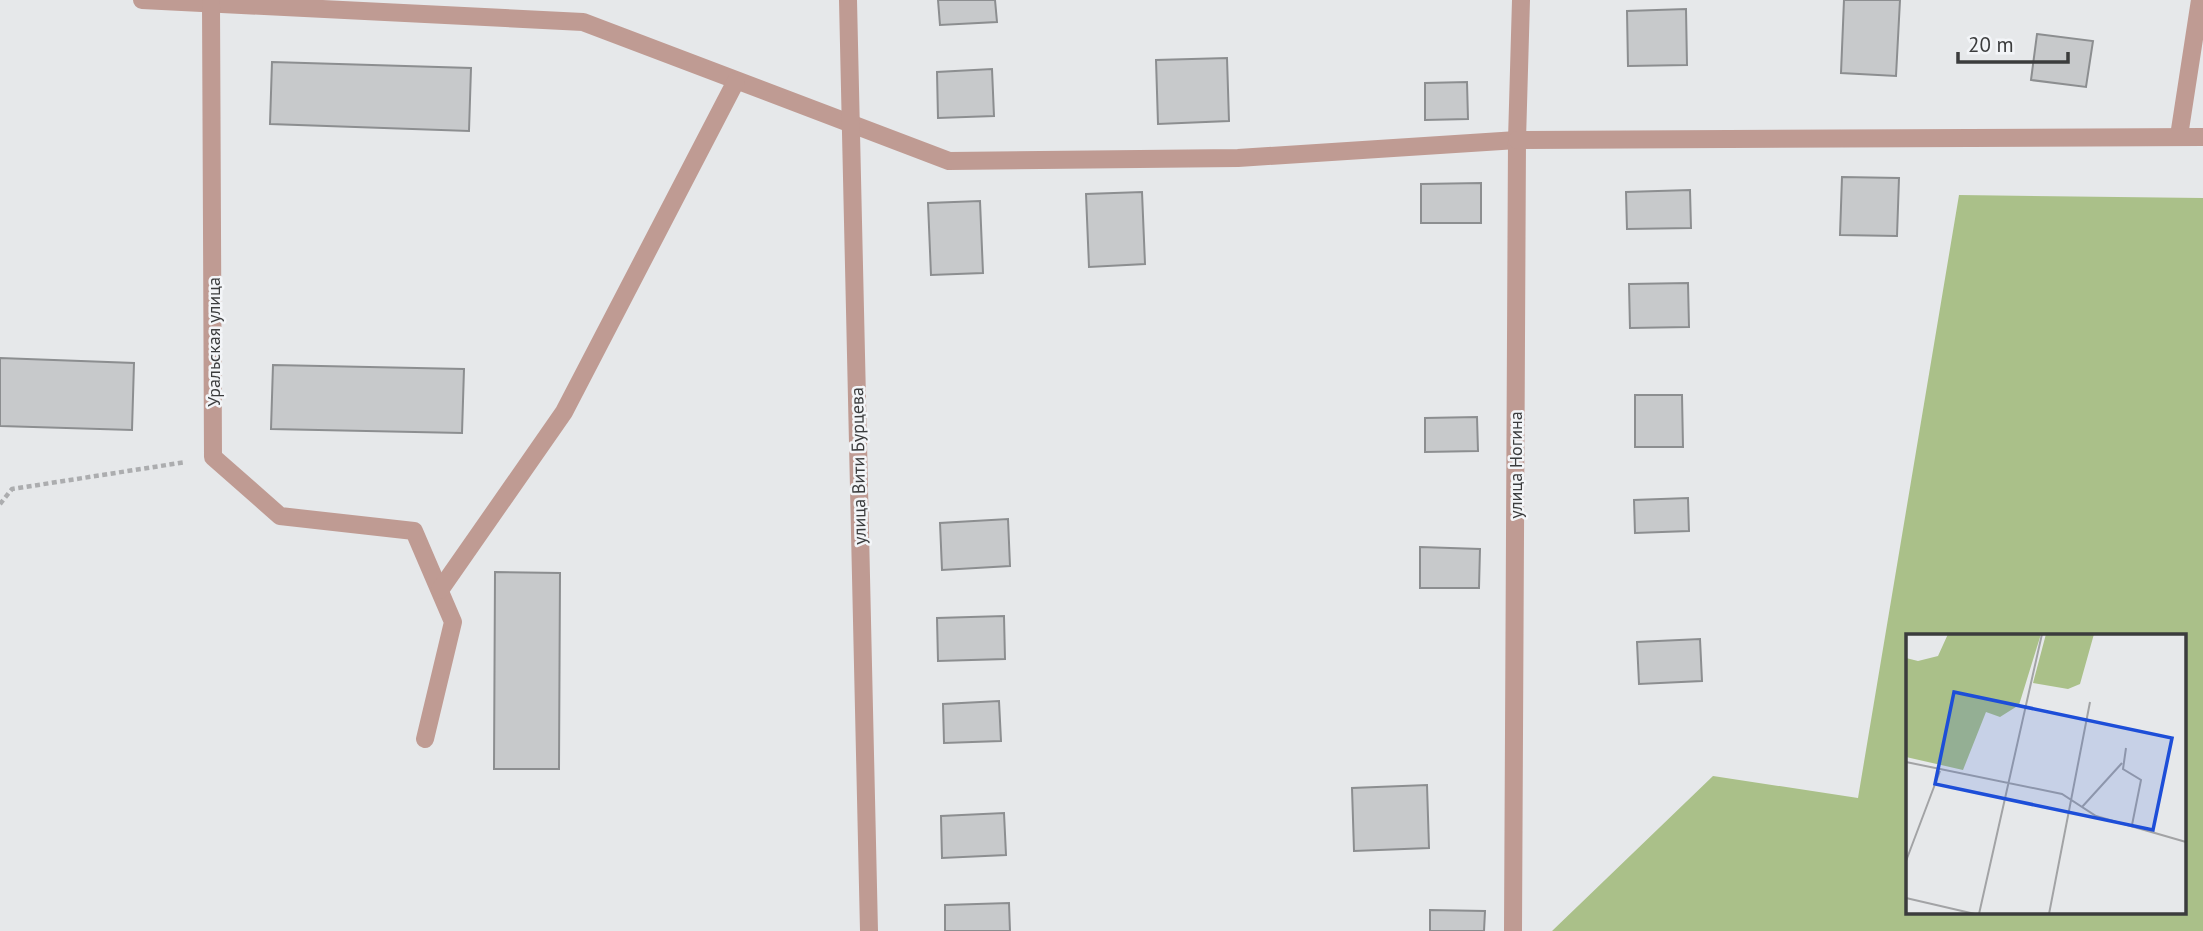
<svg xmlns="http://www.w3.org/2000/svg" width="2203" height="931" font-family="'PT Sans',sans-serif">
  <style>
    .green { fill: #aac089; fill-rule: evenodd }
    .building { fill: #c7c9cb; stroke: #8c8e90; stroke-width: 2 }
    .lines { fill: none; stroke-linecap: round; stroke-linejoin: round }
    .path { stroke: #acadaf; stroke-width: 4.5; stroke-dasharray: 5 3.5; stroke-linecap: butt }
    .minor { stroke: #bf9b93; stroke-width: 18 }
    .tertiary { stroke: #bf9b93; stroke-width: 18 }
    .labels { text-anchor: middle; dominant-baseline: central; stroke-width: 5; stroke-linejoin: round; paint-order: stroke }
    .street-label { font-size: 18px; fill: #3b3c3d; stroke: #f3f5f8 }
    .inset-road { fill: none; stroke: #a2a3a5; stroke-width: 2 }
    .view { fill: #1d4ed8; fill-opacity: 0.15; stroke: #1d4ed8; stroke-width: 3.5 }
    .inset-edge { fill: none; stroke: #3b3c3d; stroke-width: 3.5 }
  </style>
  <rect width="100%" height="100%" fill="#e6e8ea"/>
  <path class="green" d="M1959,195L2203,198V931H1552L1713,776L1858,798ZM1907,635H2184V912H1907Z"/>
  <g class="building">
    <path d="M938,0H995L997,22L940,25Z"/>
    <path d="M1844,0H1900L1896,76L1841,73Z"/>
    <path d="M1686,9L1687,65L1628,66L1627,11Z"/>
    <path d="M2037,34L2093,41L2086,87L2031,80Z"/>
    <path d="M1227,58L1229,121L1158,124L1156,60Z"/>
    <path d="M272,62L471,68L469,131L270,124Z"/>
    <path d="M992,69L994,116L938,118L937,72Z"/>
    <path d="M1467,82L1468,119L1425,120V83Z"/>
    <path d="M1842,177L1899,178L1897,236L1840,235Z"/>
    <path d="M1481,183V223H1421V184Z"/>
    <path d="M1690,190L1691,228L1627,229L1626,192Z"/>
    <path d="M1142,192L1145,264L1089,267L1086,194Z"/>
    <path d="M980,201L983,273L931,275L928,203Z"/>
    <path d="M1688,283L1689,327L1630,328L1629,284Z"/>
    <path d="M0,358L134,363L132,430L0,426Z"/>
    <path d="M273,365L464,369L462,433L271,429Z"/>
    <path d="M1635,395H1682L1683,447H1635Z"/>
    <path d="M1477,417L1478,451L1425,452V418Z"/>
    <path d="M1688,498L1689,531L1635,533L1634,500Z"/>
    <path d="M1008,519L1010,566L942,570L940,523Z"/>
    <path d="M1420,547L1480,549L1479,588H1420Z"/>
    <path d="M495,572L560,573L559,769H494Z"/>
    <path d="M1004,616L1005,659L938,661L937,618Z"/>
    <path d="M1700,639L1702,681L1639,684L1637,642Z"/>
    <path d="M999,701L1001,741L944,743L943,704Z"/>
    <path d="M1427,785L1429,848L1354,851L1352,788Z"/>
    <path d="M1004,813L1006,855L942,858L941,816Z"/>
    <path d="M1009,903L1010,931H945V905Z"/>
    <path d="M1430,910L1485,911L1484,931H1430Z"/>
  </g>
  <g class="lines">
    <path class="path" d="M0,504L12,489L186,462"/>
    <g class="minor">
      <path d="M142,0L583,22L949,161L1238,158L1517,140"/>
      <path d="M848,0L869,931"/>
      <path d="M211,4L213,457L280,516L414,531L453,622L425,739"/>
      <path d="M2179,136L2200,0"/>
      <path d="M440,590L564,412L736,81"/>
      <path d="M1513,931L1517,140L1521,0"/>
    </g>
    <path class="tertiary" d="M1517,140L2203,137"/>
  </g>
  <g class="labels">
    <g class="street-label">
      <text transform="translate(213 342) rotate(-90)">Уральская улица</text>
      <text transform="translate(1515 465) rotate(-90)">улица Ногина</text>
      <text transform="translate(858 466) rotate(-91)">улица Вити Бурцева</text>
    </g>
  </g>
  <g transform="translate(1906 634)">
    <rect width="280" height="280" fill="#e6e8ea"/>
    <path d="M42,0H135L113,71L94,83L80,78L57,136L0,123V24L12,27L32,22ZM140,0H188L174,50L162,55L127,49Z" fill="#aac089"/>
    <path class="inset-road" d="M220,114L217,135L235,146L226,191M0,128L156,160L190,182L280,208M176,173L216,129M0,227L34,137M0,264L69,280M73,280L136,0M143,280L184,68"/>
    <path class="view" d="M48,58L266,104L247,196L29,150Z"/>
    <rect width="280" height="280" class="inset-edge"/>
  </g>
  <path d="M1958 52v10h110v-10" fill="none" stroke="#3b3c3d" stroke-width="3.5"/>
  <text x="1968" y="52" font-size="21" fill="#3b3c3d" stroke="#f3f5f8" stroke-width="5" paint-order="stroke">20 m</text>
</svg>
